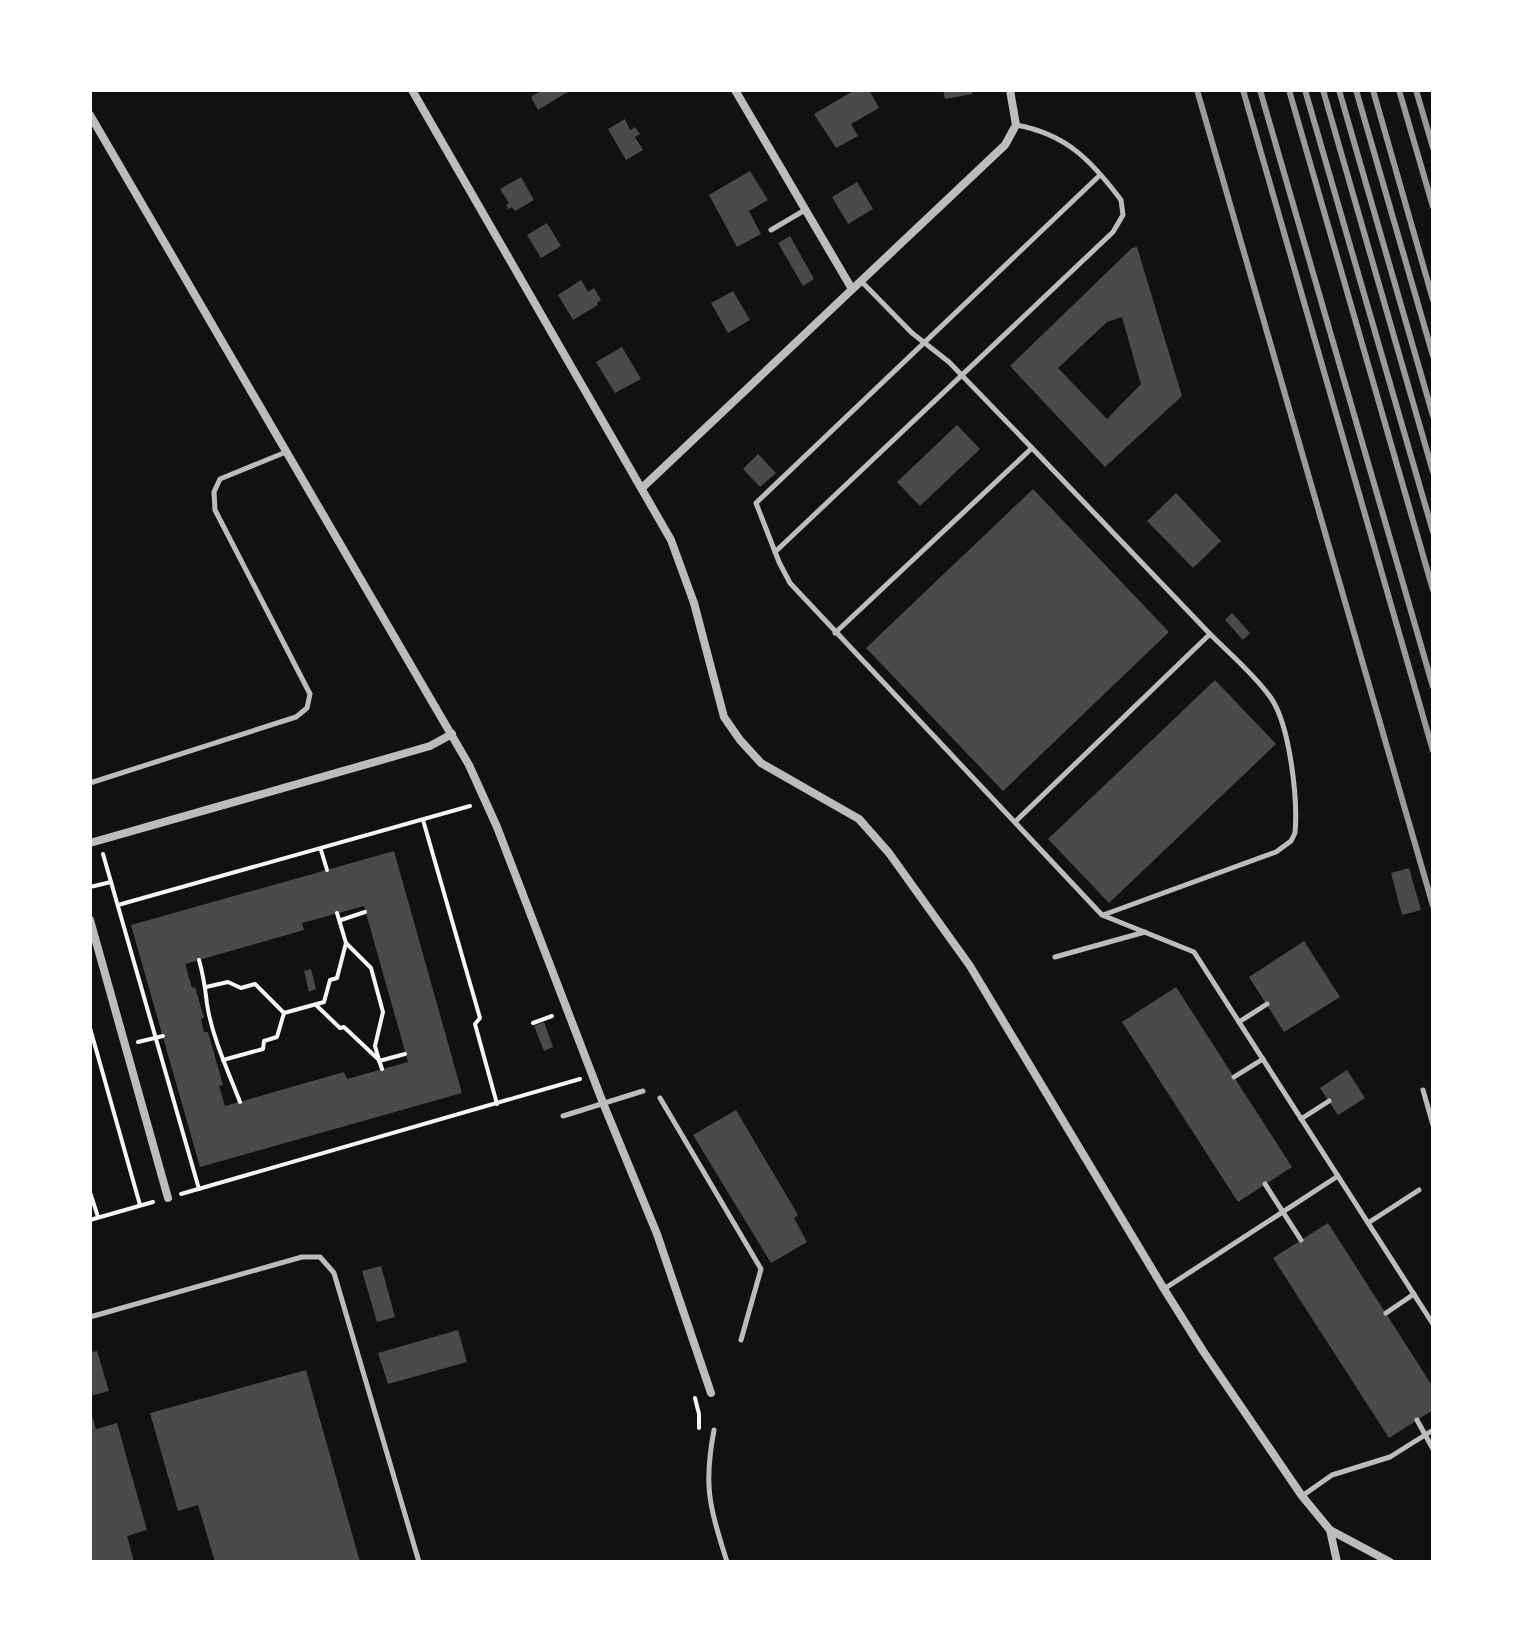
<svg xmlns="http://www.w3.org/2000/svg" width="1523" height="1652" font-family="Raleway,sans-serif">
  <style>
    .building { fill: #4a4a4a; fill-rule: evenodd }
    .lines { fill: none; stroke-linecap: round; stroke-linejoin: round }
    .path { stroke: #f5f5f5; stroke-width: 4 }
    .service { stroke: #bcbcbc; stroke-width: 5 }
    .minor { stroke: #bcbcbc; stroke-width: 8 }
    .rail { stroke: #9a9a9a; stroke-width: 6 }
  </style>
  <rect width="100%" height="100%" fill="#111"/>
  <g class="building">
    <path d="M542,90H571L538,110L531,97Z"/>
    <path d="M855,90H869L879,108L851,124L858,136L836,148L814,114Z"/>
    <path d="M943,90H972V94L945,99Z"/>
    <path d="M625,119L630,130L635,127L640,134L635,137L643,150L626,160L608,129Z"/>
    <path d="M750,171L768,200L749,211L761,234L737,247L709,195Z"/>
    <path d="M521,177L534,200L515,211L512,207L508,209L506,205L509,203L500,189Z"/>
    <path d="M857,182L873,209L848,224L832,197Z"/>
    <path d="M547,223L561,246L541,258L527,235Z"/>
    <path d="M790,236L814,279L803,286L778,243Z"/>
    <path d="M1137,247L1182,396L1105,467L1010,366L1132,248ZM1122,317L1141,384L1107,419L1058,368L1107,322Z"/>
    <path d="M581,280L588,292L594,288L601,300L597,303L598,305L573,320L558,295Z"/>
    <path d="M733,291L750,320L728,333L711,303Z"/>
    <path d="M622,347L641,379L615,393L596,362Z"/>
    <path d="M957,425L980,449L920,506L897,482Z"/>
    <path d="M758,454L776,473L760,487L743,469Z"/>
    <path d="M1033,489L1169,632L1003,791L866,648Z"/>
    <path d="M1176,493L1221,541L1193,568L1147,521Z"/>
    <path d="M1232,613L1250,633L1243,640L1225,620Z"/>
    <path d="M1215,680L1276,744L1109,903L1048,839Z"/>
    <path d="M394,851L462,1093L200,1167L131,925ZM364,906L408,1062L347,1079L344,1072L225,1106L219,1086L223,1085L208,1032H204L201,1019L204,1018L195,987L192,988L185,964L304,930L302,923Z"/>
    <path d="M1409,868L1421,910L1402,915L1391,873Z"/>
    <path d="M1304,941L1340,997L1284,1032L1249,977Z"/>
    <path d="M311,969L316,989L309,992L304,971Z"/>
    <path d="M1176,987L1292,1167L1238,1202L1122,1022Z"/>
    <path d="M544,1022L553,1047L544,1051L534,1026Z"/>
    <path d="M1347,1070L1365,1098L1338,1115L1320,1088Z"/>
    <path d="M736,1110L798,1215L794,1218L807,1242L771,1263L693,1135Z"/>
    <path d="M1328,1223L1433,1387V1410L1389,1438L1273,1258Z"/>
    <path d="M381,1266L395,1317L377,1322L362,1271Z"/>
    <path d="M458,1330L467,1362L388,1384L378,1353Z"/>
    <path d="M90,1344L93,1352L97,1351L109,1391L90,1396Z"/>
    <path d="M306,1370L360,1562H215L198,1505L178,1511L150,1413Z"/>
    <path d="M90,1409L96,1429L117,1423L147,1530L127,1536L134,1562H90Z"/>
  </g>
  <g class="lines">
    <g class="path">
      <path d="M423,820L480,1018L475,1024L497,1104"/>
      <path d="M321,850L327,870"/>
      <path d="M103,854L199,1189"/>
      <path d="M90,887L111,882"/>
      <path d="M118,905L470,806"/>
      <path d="M341,920L365,912"/>
      <path d="M346,943L371,968L383,1012L375,1046L379,1060"/>
      <path d="M199,960C204,977 205,987 207,1004C212,1037 228,1071 240,1102"/>
      <path d="M206,987L228,982L241,988L255,984L284,1013"/>
      <path d="M316,1005L340,1028L344,1027L379,1060L382,1069"/>
      <path d="M284,1013L324,1002L330,980L337,978L346,943L337,913"/>
      <path d="M533,1023L552,1016"/>
      <path d="M90,1028L140,1205"/>
      <path d="M138,1042L163,1036"/>
      <path d="M223,1060L263,1049L264,1041L277,1037L284,1013"/>
      <path d="M379,1061L405,1054"/>
      <path d="M90,1192L98,1217"/>
      <path d="M181,1194L580,1079"/>
      <path d="M90,1220L153,1202"/>
      <path d="M695,1398L699,1414V1428"/>
    </g>
    <g class="service">
      <path d="M1099,176L756,503L779,562L790,583L1102,915L1194,952L1433,1324"/>
      <path d="M771,230L805,210"/>
      <path d="M861,281L912,333L949,362L1032,448"/>
      <path d="M775,552L1113,232L1123,215L1121,200C1091,160 1066,134 1016,125"/>
      <path d="M835,633L1032,448L1210,634L1015,822"/>
      <path d="M90,783L296,717L307,708L310,694L215,510L214,492L220,479L286,452"/>
      <path d="M1103,915L1276,852L1291,841L1295,833C1298,799 1290,726 1271,698C1255,675 1230,654 1210,634"/>
      <path d="M1055,957L1145,932"/>
      <path d="M1239,1022L1267,1004"/>
      <path d="M1234,1077L1263,1059"/>
      <path d="M1423,1090L1433,1125"/>
      <path d="M660,1098L761,1269L741,1340"/>
      <path d="M563,1116L643,1091"/>
      <path d="M1301,1119L1329,1101"/>
      <path d="M1265,1184L1301,1240"/>
      <path d="M1368,1223L1419,1190"/>
      <path d="M1164,1289L1338,1176"/>
      <path d="M1386,1313L1414,1294"/>
      <path d="M90,1317L302,1257H320L334,1273L419,1562"/>
      <path d="M1417,1420L1433,1449"/>
      <path d="M714,1430C703,1488 710,1507 727,1562"/>
      <path d="M1302,1496L1332,1475L1390,1457L1433,1430"/>
    </g>
    <g class="minor">
      <path d="M412,90L671,540L694,603L724,717L740,740L761,763L859,819L889,853L970,966L1164,1289L1203,1351L1302,1496L1330,1530L1337,1562"/>
      <path d="M735,90L852,289"/>
      <path d="M90,115L469,765L497,827L603,1103L657,1234L711,1393"/>
      <path d="M643,487L1005,145L1016,125L1010,90"/>
      <path d="M90,843L399,755L430,746L452,734"/>
      <path d="M90,920L168,1198"/>
      <path d="M1330,1530L1390,1562"/>
    </g>
    <g class="rail">
      <path d="M1197,90L1433,906"/>
      <path d="M1243,90L1433,751"/>
      <path d="M1260,90L1433,687"/>
      <path d="M1289,90L1433,590"/>
      <path d="M1305,90L1433,532"/>
      <path d="M1323,90L1433,472"/>
      <path d="M1339,90L1433,416"/>
      <path d="M1356,90L1433,356"/>
      <path d="M1373,90L1433,300"/>
      <path d="M1399,90L1433,207"/>
      <path d="M1416,90L1433,148"/>
    </g>
  </g>
  <rect width="1523" height="1652" fill="none" stroke="#ffffff" stroke-width="184"/>
</svg>
